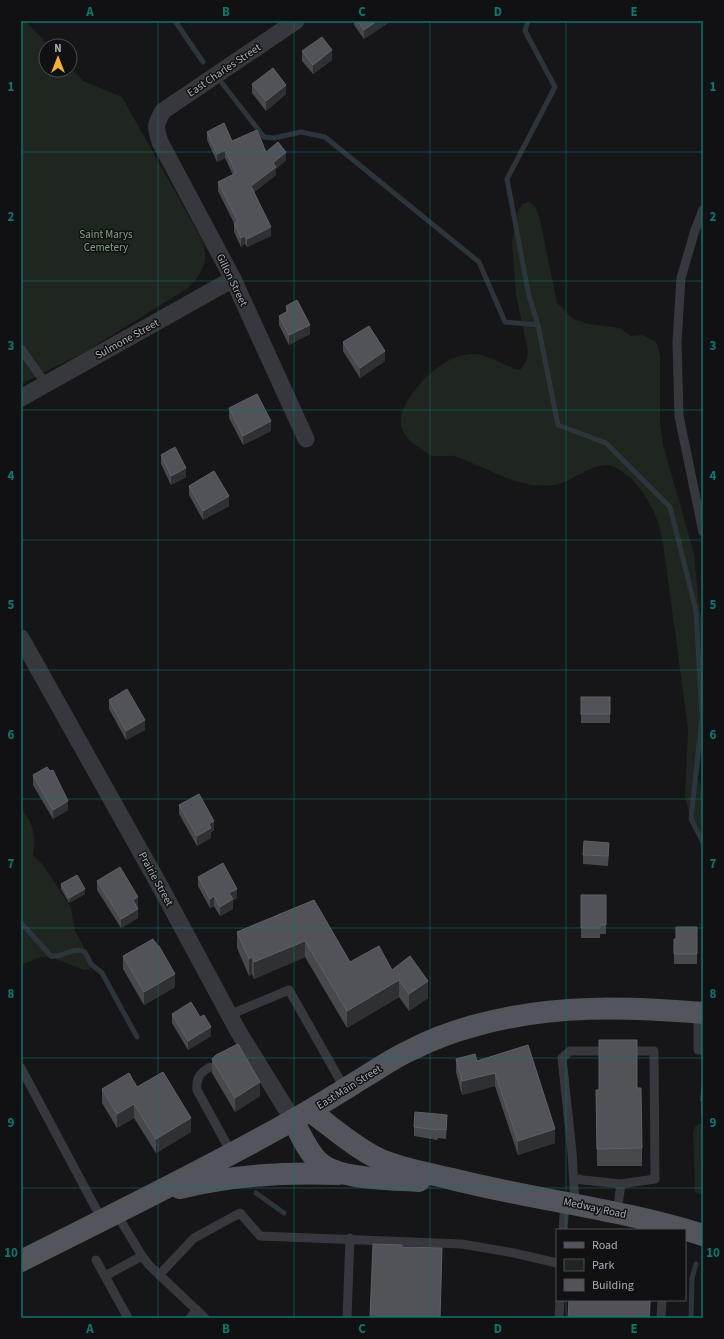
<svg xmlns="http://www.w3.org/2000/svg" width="724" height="1339" font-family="'Source Sans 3',sans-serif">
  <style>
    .green { fill: #1e261f }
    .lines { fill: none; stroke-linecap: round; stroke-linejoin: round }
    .stream { stroke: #2c353c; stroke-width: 5 }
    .service { stroke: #37383d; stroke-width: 9 }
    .minor { stroke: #37383d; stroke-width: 17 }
    .primary { stroke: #53555c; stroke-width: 22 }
    .wall { fill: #47494d }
    .shaded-wall { fill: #2f3033 }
    .building { fill: #525359; stroke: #5f6168 }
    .grid { fill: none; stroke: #0f766e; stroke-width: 1; stroke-opacity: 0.55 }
    .labels { text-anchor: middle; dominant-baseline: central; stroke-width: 3; stroke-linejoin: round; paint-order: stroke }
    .street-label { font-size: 11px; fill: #a8adb8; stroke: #111113 }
    .park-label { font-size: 11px; fill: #7fa381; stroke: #111113 }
    .neatline { fill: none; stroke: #0f766e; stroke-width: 1.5 }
    .grid-label { font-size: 13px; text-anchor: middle; font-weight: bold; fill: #0f766e }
  </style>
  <rect width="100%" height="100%" fill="#161618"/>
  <g class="green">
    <path d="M21,21H25L49,46H46V70H70V67L83,81L122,97L202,240C210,262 203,272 188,288L85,352L21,384Z"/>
    <path d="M529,202L536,207L540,220L557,303L573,319L589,324L620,328L631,336L642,335L655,341L658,346L660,357V424L663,445L694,553L700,612L703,624V740L698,778L703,794V847L692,825L685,797L688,729L663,543C661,536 660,527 657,520C650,500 634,476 614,467C596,459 573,482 555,485C520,490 489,469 458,457C450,454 442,457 434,456C429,456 425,451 421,449C406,440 396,427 403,410C414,384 446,352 476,354C486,355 505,365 515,369L520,370C525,365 527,360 528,352L516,295L512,243L517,213L522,204Z"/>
    <path d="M21,808C33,824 37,835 33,855L44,866L71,908L75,931L91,960L92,965L89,969L84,970L51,957H41L21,965Z"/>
    <path d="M698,1124H703V1194H699L695,1191L693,1132L695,1127Z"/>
  </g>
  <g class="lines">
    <g class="stream">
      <path d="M175,21L203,62"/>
      <path d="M528,21L525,31L555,87L507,179L529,296L538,325"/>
      <path d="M222,83L264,137L274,138L301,132L325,137L479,262L505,322L538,325L558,425L606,443L670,507L696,611L702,717L691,819L703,842"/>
      <path d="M21,923L51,956C62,958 74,946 85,952L91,964L102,973L137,1037"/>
      <path d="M256,1193L284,1213"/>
      <path d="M691,1318L692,1278L696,1264"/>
    </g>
    <g class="service">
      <path d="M703,210L695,230L681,278L677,342L679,416L703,532"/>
      <path d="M21,349L46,384"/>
      <path d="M698,1012V1050H703"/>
      <path d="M229,1015L289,990L345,1089"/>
      <path d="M210,1067C200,1073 196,1077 197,1090L232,1154"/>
      <path d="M21,1068L102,1220"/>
      <path d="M574,1179L621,1184L655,1179L654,1051H626"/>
      <path d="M575,1204L572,1152L562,1058L570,1051H611"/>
      <path d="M617,1212L621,1184"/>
      <path d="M116,1213L142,1256L149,1265L205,1318"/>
      <path d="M563,1230L565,1202"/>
      <path d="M96,1260L128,1318"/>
      <path d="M159,1275L194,1238L240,1213L260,1236L462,1244L514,1253L557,1263"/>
      <path d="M105,1276L142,1256"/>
      <path d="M190,1318L197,1310"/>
      <path d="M347,1318L350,1238"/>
      <path d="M559,1318L560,1300"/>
      <path d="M661,1318L662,1300"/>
    </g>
    <g class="minor">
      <path d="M296,21L163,111C155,125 155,126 160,142L233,279L306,439"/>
      <path d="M21,398L233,279"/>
      <path d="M21,638L161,888L238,1031L293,1120"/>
    </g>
    <g class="primary">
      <path d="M310,1111C332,1127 354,1147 379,1159C402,1169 428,1173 452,1179C535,1200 621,1209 703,1235"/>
      <path d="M293,1120C301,1135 307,1151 319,1162C338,1180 394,1179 419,1181"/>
      <path d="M180,1188C232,1175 286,1172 339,1174"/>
      <path d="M21,1261C110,1216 199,1173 286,1124C313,1109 340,1092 366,1076C381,1067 395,1057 411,1050C432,1039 454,1031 477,1025C553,1004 626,1007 703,1013"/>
    </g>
  </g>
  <g class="wall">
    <path d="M354,21H391L364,39L354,25Z"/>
    <path d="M302,51L332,60L313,74L302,61Z"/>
    <path d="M252,84L286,94L266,111L252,93Z"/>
    <path d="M207,132L266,152L286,160L276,169V175L254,192L271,236L247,247L245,244L241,247L234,232V223L218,191V182L233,175L225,158L217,162L207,140Z"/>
    <path d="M286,306L310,334L289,345L279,325V316L286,312Z"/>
    <path d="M343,342L385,361L360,378L343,351Z"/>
    <path d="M229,408L271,431L243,445L229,418Z"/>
    <path d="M161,455L186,477L171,485L161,464Z"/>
    <path d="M189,486L229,506L203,520L189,495Z"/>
    <rect x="581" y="697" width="29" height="26"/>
    <path d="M109,700L145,730L126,740L109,709Z"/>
    <path d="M33,775L68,810L53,819L33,785Z"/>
    <path d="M179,805L214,830L211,832V838L197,846L179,814Z"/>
    <path d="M609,852L608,866L583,864V855Z"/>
    <path d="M198,877L237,898L233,900V909L220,916L214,906L210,908L198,886Z"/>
    <path d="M97,881L138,906L137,907L138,918L121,928L97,890Z"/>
    <path d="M61,884L85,894L69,903L61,889Z"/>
    <path d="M581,895H606V934H600V938H581Z"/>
    <path d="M314,900L350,962L392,970L428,998L409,1011L399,997L347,1028L305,957L254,979L252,974L249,976L237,948V932Z"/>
    <path d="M697,927V964H674V939H676Z"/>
    <path d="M123,956L175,987L144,1005L123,969Z"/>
    <path d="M172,1014L211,1036L188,1050L172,1023Z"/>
    <path d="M528,1045L555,1143L518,1155L495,1086L462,1095L456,1072V1059L477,1061Z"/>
    <path d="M212,1059L260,1096L235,1112L212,1073Z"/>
    <path d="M703,1069V1115H701V1101Z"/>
    <path d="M137,1087L191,1132L156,1153L134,1118L117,1128L102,1103V1089Z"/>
    <path d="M637,1088L642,1148V1166H597L596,1090Z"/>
    <path d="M447,1124L446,1139L438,1138L437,1140L414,1136V1127Z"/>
  </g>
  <g class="shaded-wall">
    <path d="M377,21H391L364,39V30Z"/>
    <path d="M332,50V60L313,74V65Z"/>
    <path d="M286,85V94L266,111V101Z"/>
    <path d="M225,150V158L217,162V154Z"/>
    <path d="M286,152V160L276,169V175L251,195V186L273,163Z"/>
    <path d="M271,227V236L247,247V239Z"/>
    <path d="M245,236V244L241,247V238Z"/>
    <path d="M310,325V334L289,345V335Z"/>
    <path d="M385,351V361L360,378V368Z"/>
    <path d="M271,421V431L243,445V436Z"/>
    <path d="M186,468V477L171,485V476Z"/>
    <path d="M229,496V506L203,520V511Z"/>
    <path d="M145,720V730L126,740V731Z"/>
    <path d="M68,801V810L53,819V810Z"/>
    <path d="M214,821V830L211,832V838L197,846V836L209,824Z"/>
    <path d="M85,889V894L69,903V898Z"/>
    <path d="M237,889V898L233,900V909L220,916V907L229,893Z"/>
    <path d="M214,896V906L210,908V899Z"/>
    <path d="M138,897V906L133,910V900Z"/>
    <path d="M138,909V918L121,928V919Z"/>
    <path d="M305,941V957L254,979V962Z"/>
    <path d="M252,957V974L249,976V959Z"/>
    <path d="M175,974V987L144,1005V992Z"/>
    <path d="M399,980V997L347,1028V1011Z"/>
    <path d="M428,981V998L409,1011V994Z"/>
    <path d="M211,1027V1036L188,1050V1041Z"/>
    <path d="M495,1073V1086L462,1095V1081Z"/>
    <path d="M260,1082V1096L235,1112V1098Z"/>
    <path d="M134,1104V1118L117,1128V1114Z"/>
    <path d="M447,1115V1124L446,1139V1130Z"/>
    <path d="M191,1118V1132L156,1153V1139Z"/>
    <path d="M555,1129V1143L518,1155V1141Z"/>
    <path d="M442,1248V1266L440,1318Z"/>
    <path d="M650,1300H651L650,1318H649Z"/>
  </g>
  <g class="building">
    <path d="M358,21H377L364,30Z"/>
    <path d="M322,37L332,50L313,65L302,51Z"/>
    <path d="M273,68L286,85L266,101L252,84Z"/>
    <path d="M224,123L232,141L257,130L266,152L278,142L286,152L273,163L276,167L251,186L271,227L247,239L245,236L241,238L234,223L238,221L218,182L236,173L225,150L217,154L207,132Z"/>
    <path d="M297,300L310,325L289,335L279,316L288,311L286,306Z"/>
    <path d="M369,326L385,351L360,368L343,342Z"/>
    <path d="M257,394L271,421L243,436L229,408Z"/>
    <path d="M175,447L186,468L171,476L161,455Z"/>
    <path d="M214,471L229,496L203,511L189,486Z"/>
    <path d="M127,689L145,720L126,731L109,700Z"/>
    <rect x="581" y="697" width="29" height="17"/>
    <path d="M47,767L50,771L53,770L68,801L53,810L33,775Z"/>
    <path d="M199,794L214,821L209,824L211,828L197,836L179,805Z"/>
    <path d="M584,841L609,843L608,856L583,855Z"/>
    <path d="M223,863L237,889L229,893L233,899L220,907L214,896L210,899L198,877Z"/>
    <path d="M120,867L138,897L133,900L138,909L121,919L97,881Z"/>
    <path d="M77,875L85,889L69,898L61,884Z"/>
    <path d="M581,895H606V925H600V928H581Z"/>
    <path d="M314,900L350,962L379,946L392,970L410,956L428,981L409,994L399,980L347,1011L305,941L254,962L252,957L249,959L237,932Z"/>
    <path d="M676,927H697V954H674V939H676Z"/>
    <path d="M153,939L158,946H159L175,974L144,992L123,956Z"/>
    <path d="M191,1002L200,1017L204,1015L211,1027L188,1041L172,1014Z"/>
    <path d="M599,1040H637V1088H641L642,1148L597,1149L596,1090H599Z"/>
    <path d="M238,1044L260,1082L235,1098L212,1059L216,1055Z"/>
    <path d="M528,1045L555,1129L518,1141L495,1073L462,1081L456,1059L475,1054L477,1061Z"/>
    <path d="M703,1069V1101H701Z"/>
    <path d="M163,1072L191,1118L156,1139L134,1104L117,1114L102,1089L129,1073L137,1087Z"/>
    <path d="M415,1112L447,1115L446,1130L438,1129L437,1130L414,1127Z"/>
    <path d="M373,1244L402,1245V1247L442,1248L440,1318H370Z"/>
    <path d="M569,1300H650L649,1318H568Z"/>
  </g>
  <path class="grid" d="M158,21V1318M294,21V1318M430,21V1318M566,21V1230M21,152H703M21,281H703M21,410H703M21,540H703M21,670H703M21,799H703M21,928H703M21,1058H703M21,1188H703M566,1300V1318"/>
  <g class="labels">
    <g class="street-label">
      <text transform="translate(224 70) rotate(-34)">East Charles Street</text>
      <text transform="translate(232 280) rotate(64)">Gillon Street</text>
      <text transform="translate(127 339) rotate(-29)">Sulmone Street</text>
      <text transform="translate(156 879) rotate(61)">Prairie Street</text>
      <text transform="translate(349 1087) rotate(-32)">East Main Street</text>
      <text transform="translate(595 1208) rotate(12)">Medway Road</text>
    </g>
    <g class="park-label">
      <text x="106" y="234">Saint Marys<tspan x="106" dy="13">Cemetery</tspan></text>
    </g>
  </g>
  <rect width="724" height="1339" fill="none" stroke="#111113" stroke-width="44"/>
  <rect x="556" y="1229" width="130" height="72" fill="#111113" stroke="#4d4f55"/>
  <rect x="564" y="1242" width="20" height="6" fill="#53555c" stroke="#4d4f55"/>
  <text x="592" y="1249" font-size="12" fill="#a8adb8">Road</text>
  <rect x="564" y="1259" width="20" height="12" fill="#1e261f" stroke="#4d4f55"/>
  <text x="592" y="1269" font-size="12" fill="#a8adb8">Park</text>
  <rect x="564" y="1279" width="20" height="12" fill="#525359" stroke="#4d4f55"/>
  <text x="592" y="1289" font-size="12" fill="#a8adb8">Building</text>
  <g transform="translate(58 58)"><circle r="19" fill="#111113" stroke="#4d4f55"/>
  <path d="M0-3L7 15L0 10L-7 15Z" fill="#f2b134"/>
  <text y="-6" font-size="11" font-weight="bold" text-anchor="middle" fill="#a8adb8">N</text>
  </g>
  <rect x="22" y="22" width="680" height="1295" class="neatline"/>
  <g class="grid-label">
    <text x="90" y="16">A</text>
    <text x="226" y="16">B</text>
    <text x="362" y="16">C</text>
    <text x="498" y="16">D</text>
    <text x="634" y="16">E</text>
    <text x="11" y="91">1</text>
    <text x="713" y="91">1</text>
    <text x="11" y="221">2</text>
    <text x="713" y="221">2</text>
    <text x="11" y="350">3</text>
    <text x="713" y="350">3</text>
    <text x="11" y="480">4</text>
    <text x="713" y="480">4</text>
    <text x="11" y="609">5</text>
    <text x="713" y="609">5</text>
    <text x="11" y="739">6</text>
    <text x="713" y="739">6</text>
    <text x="11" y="868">7</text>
    <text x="713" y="868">7</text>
    <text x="11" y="998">8</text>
    <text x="713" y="998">8</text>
    <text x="11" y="1127">9</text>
    <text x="713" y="1127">9</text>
    <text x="11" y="1257">10</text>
    <text x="713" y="1257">10</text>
    <text x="90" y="1333">A</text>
    <text x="226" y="1333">B</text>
    <text x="362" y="1333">C</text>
    <text x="498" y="1333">D</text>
    <text x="634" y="1333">E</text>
  </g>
</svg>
